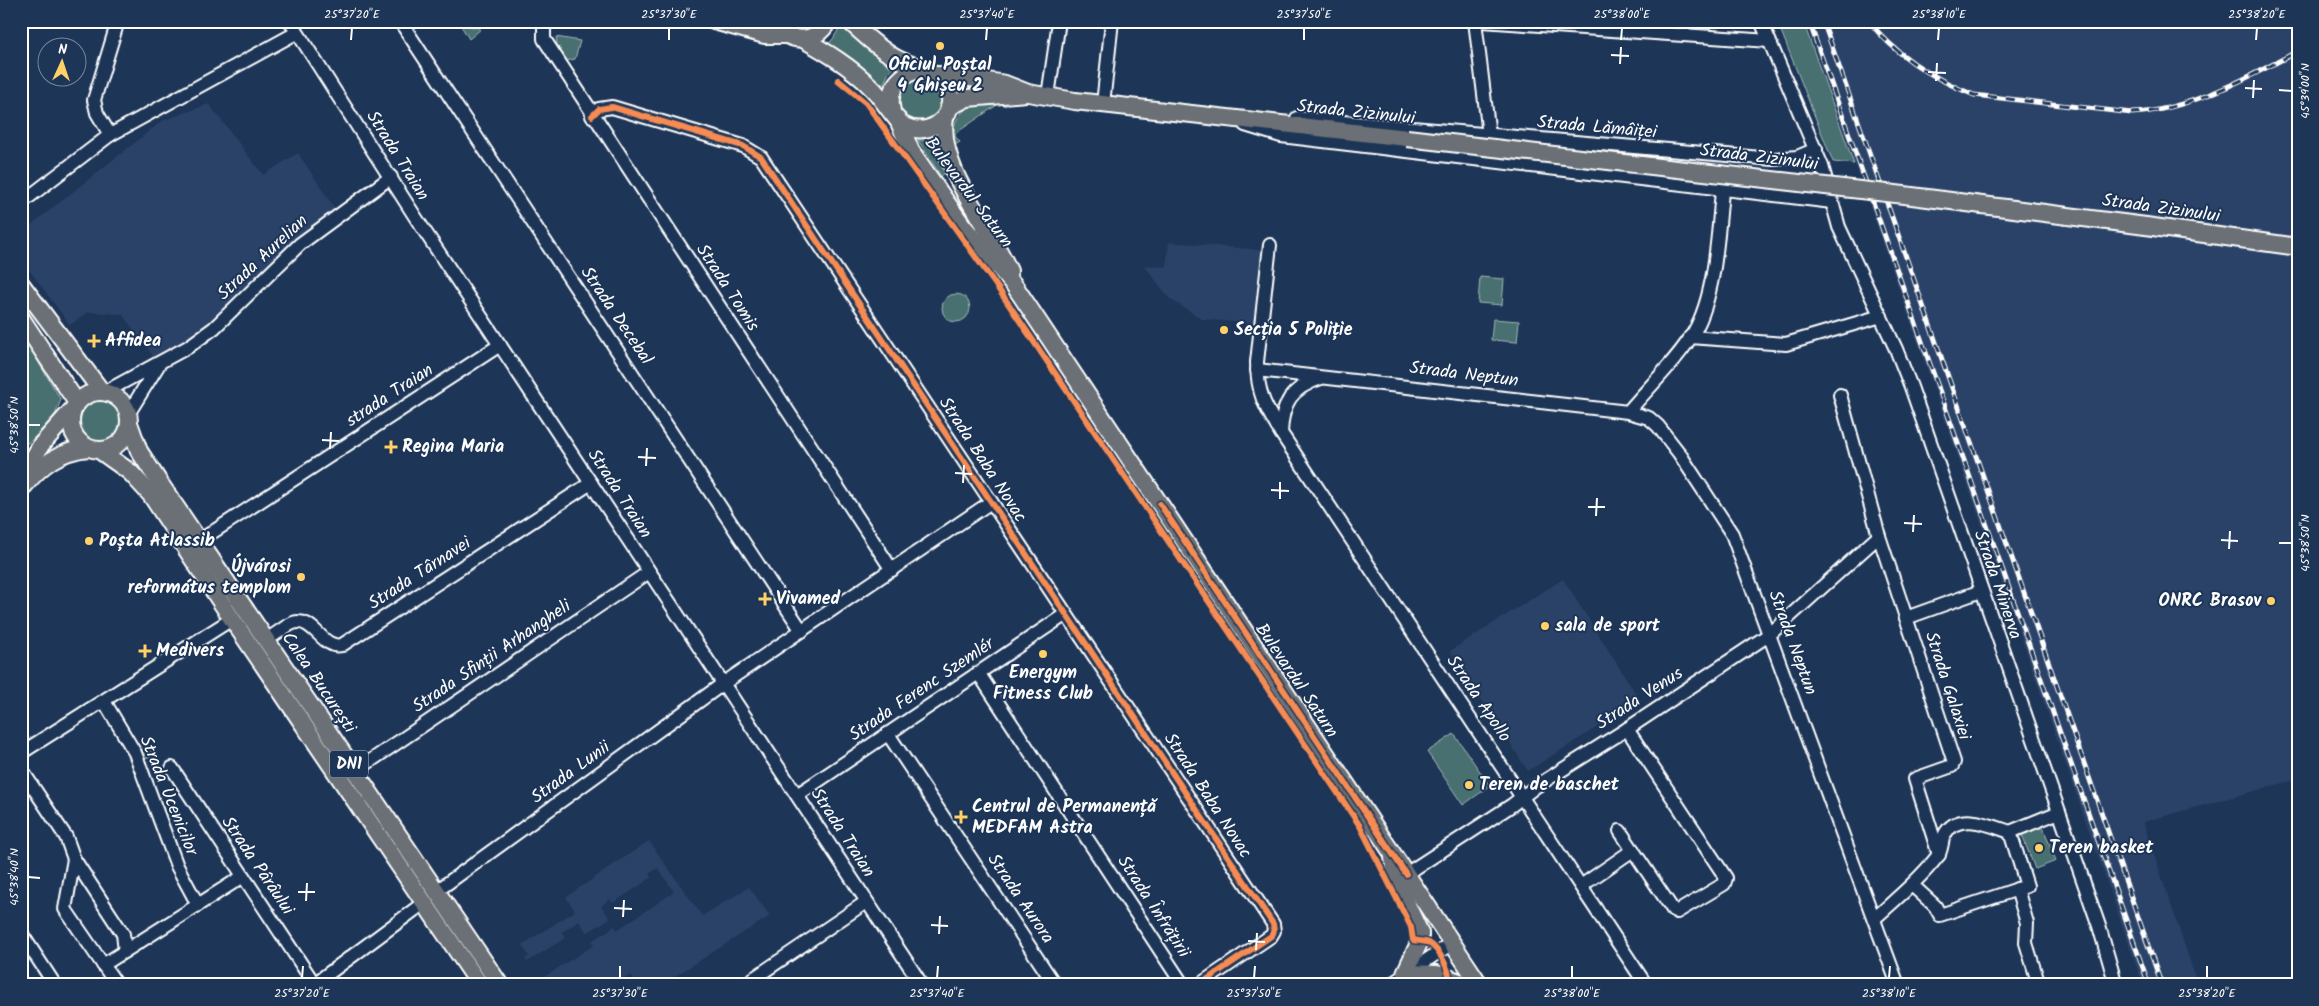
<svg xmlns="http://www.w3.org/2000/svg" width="2319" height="1006" font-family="Kalam,sans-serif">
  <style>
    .built { fill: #2b4367 }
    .green { fill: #4a6f71; stroke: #a4b7b8 }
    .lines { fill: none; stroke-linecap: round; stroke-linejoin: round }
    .minor-casing { stroke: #fff; stroke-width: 16 }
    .major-casing { stroke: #fff; stroke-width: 20 }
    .minor { stroke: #1d3557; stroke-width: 12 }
    .major { stroke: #6a7074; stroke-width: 16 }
    .rail-casing { stroke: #fff; stroke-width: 5 }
    .rail { stroke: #1d3557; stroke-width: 3; stroke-dasharray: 9; stroke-linecap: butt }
    .major-bridge-casing { stroke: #fff; stroke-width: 20; stroke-linecap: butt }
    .major-bridge { stroke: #6a7074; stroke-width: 16 }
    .cycleway-casing { stroke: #1d3557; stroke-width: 9 }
    .cycleway { stroke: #f68b52; stroke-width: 6 }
    .ticks { fill: none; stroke: #fff; stroke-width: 2 }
    .poi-dot { fill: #ffd166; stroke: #1d3557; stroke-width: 2 }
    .labels { text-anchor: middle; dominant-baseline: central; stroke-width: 4; stroke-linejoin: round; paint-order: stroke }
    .shield { fill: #1d3557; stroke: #bbc2cd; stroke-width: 1 }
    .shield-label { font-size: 16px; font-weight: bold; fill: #fff }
    .poi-label { font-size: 18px; font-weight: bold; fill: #fff; stroke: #1d3557; text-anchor: start }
    .street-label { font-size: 18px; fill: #fff; stroke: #1d3557 }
    .neatline { fill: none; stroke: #fff; stroke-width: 2 }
    .ticks-label { font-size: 12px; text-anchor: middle; fill: #fff }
  </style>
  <rect width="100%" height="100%" fill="#1d3557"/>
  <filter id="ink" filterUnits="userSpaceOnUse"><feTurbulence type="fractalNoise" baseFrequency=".02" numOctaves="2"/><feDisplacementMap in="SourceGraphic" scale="10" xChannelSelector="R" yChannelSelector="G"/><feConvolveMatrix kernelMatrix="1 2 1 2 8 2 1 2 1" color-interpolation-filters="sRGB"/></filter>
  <g filter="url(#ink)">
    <g class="built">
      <path d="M1805,21H2298V779L2143,822L2198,985H2143Z"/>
      <path d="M209,104L263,175L298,153L336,210L281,255L210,325L177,349L156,360L122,314L88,312L70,325L21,259V233L162,121Z"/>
      <path d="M1169,242L1261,250L1253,324L1202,319L1170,299L1144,265L1166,267Z"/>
      <path d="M1563,579L1640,700L1528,771L1450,651Z"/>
      <path d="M649,841L702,916L749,887L770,916L661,985H639L631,975L614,985H541L538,981L594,945L592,941L615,926L617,930L674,892L658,868L649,874L651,878L613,903L610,899L601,906L610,918L587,933L579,921L562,932L565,938L527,962L525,959L529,956L522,945L575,911L566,897Z"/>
    </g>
    <g class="green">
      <path d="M783,21H818C807,34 794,33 783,21Z"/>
      <path d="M1777,21H1803L1854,164L1833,162Z"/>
      <path d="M460,24L481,29L469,39Z"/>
      <path d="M841,25L869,47L899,64L889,72L883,85L859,64L827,45L833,39Z"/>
      <path d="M556,37L580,41L575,59L566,61L557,44Z"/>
      <circle cx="921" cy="100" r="22"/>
      <path d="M996,99L1009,104L1005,106L1000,103L956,133L955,136L960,142L953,146C951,112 966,105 996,99Z"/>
      <path d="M918,140H933L936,154L946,172L941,176Z"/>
      <path d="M1480,277L1504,279L1502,305L1478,303Z"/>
      <circle cx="956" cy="308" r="14"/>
      <path d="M1493,319L1519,321L1517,342L1491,340Z"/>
      <path d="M21,333L61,400L52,422L27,444L21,406Z"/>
      <circle cx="100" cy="421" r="20"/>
      <path d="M1454,734L1490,786L1463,805L1427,752Z"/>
      <path d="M150,747L153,757L143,759L140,750Z"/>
      <path d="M2043,827L2056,861L2035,869L2022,835Z"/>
    </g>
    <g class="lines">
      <g class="minor-casing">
        <g id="minor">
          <path d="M290,21L416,218L922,985"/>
          <path d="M400,21L802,631"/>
          <path d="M544,21V39L892,570"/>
          <path d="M1475,21L1489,135"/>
          <path d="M1482,21L1769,41"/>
          <path d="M1761,21L1822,166L1839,227L1896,349L1911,387L2099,926L2116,985"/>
          <path d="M1048,96L1059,21"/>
          <path d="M1103,104L1112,21"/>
          <path d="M592,116L599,109L612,107L743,146L761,157L1273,924L1274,931L1271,936L1199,985"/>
          <path d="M1297,118L1773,159L1797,157L1816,149"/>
          <path d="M1245,125L1281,136L1832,202"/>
          <path d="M110,135L97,113L94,100L118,21"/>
          <path d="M21,203L110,135L296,33"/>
          <path d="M1270,245L1257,362C1257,393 1265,407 1281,433"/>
          <path d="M1690,337L1786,344L1881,316"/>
          <path d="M1257,370L1628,412L1649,418L1658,426L1679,453L1732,534L1898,985"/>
          <path d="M1321,378C1291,388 1282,403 1281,433L1646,985"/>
          <path d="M105,392L188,347L214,328L300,244L391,177"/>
          <path d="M1840,395L1879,536L1954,762L1952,766L1915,779L1939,855"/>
          <path d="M1628,412C1648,388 1679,358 1694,332C1717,292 1718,227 1723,181"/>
          <path d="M128,414L159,364"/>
          <path d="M199,541L500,345"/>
          <path d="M1906,618L1981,591"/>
          <path d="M266,640C275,635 284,627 293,623C314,616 322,650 342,645L591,483"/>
          <path d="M979,674L1183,985"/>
          <path d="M104,701L135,753L177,866L198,905"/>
          <path d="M888,734L1055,985"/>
          <path d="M21,753L232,619"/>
          <path d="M172,768L315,985"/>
          <path d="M21,769L66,837L74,859L123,934L125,951"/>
          <path d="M354,772L649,572"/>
          <path d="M797,795L1066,614"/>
          <path d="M1620,831L1673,910L1677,912L1724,884L1726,878L1627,729"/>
          <path d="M74,859L65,909L117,985"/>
          <path d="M1406,874L1512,805L1535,787L1627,729L1770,634L1879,536"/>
          <path d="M1912,885L1935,906L1940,915L2027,886L2010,832"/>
          <path d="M1581,886L1633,850"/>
          <path d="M2017,889L2027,923L2026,943L2039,985"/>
          <path d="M438,890L724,683L991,502"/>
          <path d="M1874,919C1896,899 1919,880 1937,857C1942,852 1941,842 1944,836C1956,810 1990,825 2010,832L2059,812"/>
          <path d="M21,933L55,985"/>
          <path d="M103,965L242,877"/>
          <path d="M313,985L425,902"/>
          <path d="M744,985L866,902"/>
          <path d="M1390,985L1452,943"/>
        </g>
      </g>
      <g class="major-casing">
        <g id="major">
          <path d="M714,21L765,35H785"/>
          <path d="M774,21C785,44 816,45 828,21"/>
          <path d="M803,39C828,53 851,67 871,87C882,97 893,118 903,125C913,131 926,131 936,125C944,120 949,113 950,104C954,72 914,69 894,57C877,47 863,34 849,21"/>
          <path d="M937,75L959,76L1005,84L1028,93L1075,101L1407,138"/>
          <path d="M949,107L967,98L1026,93"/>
          <path d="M892,111C886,88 902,70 925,70"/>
          <path d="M945,117C937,169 989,224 1009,271"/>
          <path d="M898,120L911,151L963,226L1014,285L1480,985"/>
          <path d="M2146,226L2298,247"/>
          <path d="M21,284L102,392"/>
          <path d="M21,318L77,403"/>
          <circle cx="100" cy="421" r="29"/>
          <path d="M129,423L139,451L159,482L500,985"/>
          <path d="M99,450L130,472L151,495L232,619L480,985"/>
          <path d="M21,480L41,445L73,409"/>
          <path d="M24,486C42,464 60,451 88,448"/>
          <path d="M1393,857C1395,886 1409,907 1420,933V941L1405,973L1437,974L1468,985"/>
        </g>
      </g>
      <use href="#minor" class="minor"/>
      <use href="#major" class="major"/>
      <g class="rail-casing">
        <g id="rail">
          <path d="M1809,21L2149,985"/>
          <path d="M1823,21L2162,985"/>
          <path d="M1869,21C1896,56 1934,79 1974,95L2132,113C2187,111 2250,77 2298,51"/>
        </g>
      </g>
      <use href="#rail" class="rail"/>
      <g class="major-bridge-casing">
        <path id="major-bridge" d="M1407,138L1904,195L2146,226"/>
      </g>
      <use href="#major-bridge" class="major-bridge"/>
      <g class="cycleway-casing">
        <g id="cycleway">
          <path d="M838,80L866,103L995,284L1360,826L1411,927L1413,940C1417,941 1425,941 1429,943C1440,950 1452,973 1449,985"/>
          <path d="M592,116L599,109L612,107L743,146L761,157L1273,924L1274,931L1271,936L1199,985"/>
          <path d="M1160,504L1406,874"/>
        </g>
      </g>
      <use href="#cycleway" class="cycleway"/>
    </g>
  </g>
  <path class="ticks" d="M351,40L352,28M669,40V28M986,40L987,28M1304,40V28M1621,40L1622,28M1938,40L1939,28M2256,40L2257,28M1611,55L1629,56M1620,64L1621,47M1928,72L1946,73M1936,81L1937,63M2245,88L2262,89M2279,90L2292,91M2253,98L2254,80M28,425H40M322,440L339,441M330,449L331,432M638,457L656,458M646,466L647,448M955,473L972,474M963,483L964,465M1271,490L1289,491M1280,499V482M1588,507H1605M1596,516L1597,498M1904,523L1922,524M1913,532L1914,515M2221,540L2238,541M2279,543H2292M2229,549L2230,531M28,877L40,878M298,892H315M306,901L307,883M614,908L632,909M623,917L624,900M931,925L948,926M939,934L940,916M1248,941L1265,942M1256,950L1257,933M302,978L303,966M620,978V966M937,978L938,966M1254,978L1255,966M1572,978V966M1889,978L1890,966M2207,978V966"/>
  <g class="poi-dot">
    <circle cx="940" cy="46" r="5"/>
    <circle cx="1224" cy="330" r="5"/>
    <path d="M91.5 333.5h5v5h5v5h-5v5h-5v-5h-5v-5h5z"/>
    <path d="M388.5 439.5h5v5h5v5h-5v5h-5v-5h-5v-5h5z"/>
    <circle cx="89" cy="541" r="5"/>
    <circle cx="301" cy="577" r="5"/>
    <path d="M762.5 591.5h5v5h5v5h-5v5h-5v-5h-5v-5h5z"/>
    <circle cx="2271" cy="601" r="5"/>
    <circle cx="1545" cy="626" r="5"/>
    <path d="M142.5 643.5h5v5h5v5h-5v5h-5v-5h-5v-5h5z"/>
    <circle cx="1043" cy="654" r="5"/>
    <circle cx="1469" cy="785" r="5"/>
    <path d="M958.5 809.5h5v5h5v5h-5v5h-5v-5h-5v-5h5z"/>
    <circle cx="2039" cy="848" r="5"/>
  </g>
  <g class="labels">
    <rect class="shield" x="330" y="750.5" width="38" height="27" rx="4"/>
    <g class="shield-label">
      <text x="349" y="764">DN1</text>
    </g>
    <g class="poi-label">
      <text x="940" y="65" text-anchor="middle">Oficiul Poștal<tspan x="940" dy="21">4 Ghișeu 2</tspan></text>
      <text x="1234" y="330">Secția 5 Poliție</text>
      <text x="105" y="341">Affidea</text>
      <text x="402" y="447">Regina Maria</text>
      <text x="99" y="541">Poșta Atlassib</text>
      <text x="291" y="567" text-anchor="end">Újvárosi<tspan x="291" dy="21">református templom</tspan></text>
      <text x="776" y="599">Vivamed</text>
      <text x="2261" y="601" text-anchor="end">ONRC Brasov</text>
      <text x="1555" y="626">sala de sport</text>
      <text x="156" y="651">Medivers</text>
      <text x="1043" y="673" text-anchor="middle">Energym<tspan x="1043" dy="21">Fitness Club</tspan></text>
      <text x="1479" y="785">Teren de baschet</text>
      <text x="972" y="807">Centrul de Permanență<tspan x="972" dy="21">MEDFAM Astra</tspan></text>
      <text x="2049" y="848">Teren basket</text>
    </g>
    <g class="street-label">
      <text transform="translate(1356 113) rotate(6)">Strada Zizinului</text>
      <text transform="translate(1597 128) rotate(5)">Strada Lămâiței</text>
      <text transform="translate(397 156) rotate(58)">Strada Traian</text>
      <text transform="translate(1759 158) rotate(7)">Strada Zizinului</text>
      <text transform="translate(968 193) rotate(53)">Bulevardul Saturn</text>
      <text transform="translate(2161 209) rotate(8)">Strada Zizinului</text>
      <text transform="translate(263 258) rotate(-43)">Strada Aurelian</text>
      <text transform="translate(727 288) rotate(57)">Strada Tomis</text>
      <text transform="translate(616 316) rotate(56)">Strada Decebal</text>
      <text transform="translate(1464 375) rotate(7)">Strada Neptun</text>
      <text transform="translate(390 396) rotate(-33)">strada Traian</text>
      <text transform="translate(982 460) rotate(57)">Strada Baba Novac</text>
      <text transform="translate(619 494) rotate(57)">Strada Traian</text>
      <text transform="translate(420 574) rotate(-33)">Strada Târnavei</text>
      <text transform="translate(1997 585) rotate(71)">Strada Minerva</text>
      <text transform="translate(1792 643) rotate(70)">Strada Neptun</text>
      <text transform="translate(492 657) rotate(-34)">Strada Sfinții Arhangheli</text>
      <text transform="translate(1296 681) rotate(56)">Bulevardul Saturn</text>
      <text transform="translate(318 683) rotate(56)">Calea București</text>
      <text transform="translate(1947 686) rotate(72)">Strada Galaxiei</text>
      <text transform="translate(922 690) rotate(-34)">Strada Ferenc Szemlér</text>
      <text transform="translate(1478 699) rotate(56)">Strada Apollo</text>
      <text transform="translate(1640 699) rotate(-33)">Strada Venus</text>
      <text transform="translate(571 773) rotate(-36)">Strada Lunii</text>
      <text transform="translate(168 796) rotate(68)">Strada Ucenicilor</text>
      <text transform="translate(1207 796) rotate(57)">Strada Baba Novac</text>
      <text transform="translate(842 833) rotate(57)">Strada Traian</text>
      <text transform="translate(257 866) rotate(56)">Strada Pârâului</text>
      <text transform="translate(1020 899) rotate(56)">Strada Aurora</text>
      <text transform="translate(1153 907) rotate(57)">Strada Înfrățirii</text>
    </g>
  </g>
  <rect width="2319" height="1006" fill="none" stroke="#1d3557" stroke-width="55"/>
  <g transform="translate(62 62) rotate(3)"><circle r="24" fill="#1d3557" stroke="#77869a"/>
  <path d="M0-4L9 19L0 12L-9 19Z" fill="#ffd166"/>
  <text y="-8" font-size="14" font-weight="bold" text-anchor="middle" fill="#ffffff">N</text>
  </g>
  <rect x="28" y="28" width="2264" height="950" class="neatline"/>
  <g class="ticks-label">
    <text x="352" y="18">25°37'20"E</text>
    <text x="669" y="18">25°37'30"E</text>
    <text x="987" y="18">25°37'40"E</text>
    <text x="1304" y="18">25°37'50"E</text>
    <text x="1622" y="18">25°38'00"E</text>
    <text x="1939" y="18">25°38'10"E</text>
    <text x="2257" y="18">25°38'20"E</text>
    <text transform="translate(2305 91) rotate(-90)" y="4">45°39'00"N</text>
    <text transform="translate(14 425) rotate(-90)" y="4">45°38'50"N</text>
    <text transform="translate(2305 543) rotate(-90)" y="4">45°38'50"N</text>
    <text transform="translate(14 877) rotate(-90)" y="4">45°38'40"N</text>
    <text x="302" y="997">25°37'20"E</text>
    <text x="620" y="997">25°37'30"E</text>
    <text x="937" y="997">25°37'40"E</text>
    <text x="1254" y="997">25°37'50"E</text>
    <text x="1572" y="997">25°38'00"E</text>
    <text x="1889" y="997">25°38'10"E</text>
    <text x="2207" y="997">25°38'20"E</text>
  </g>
</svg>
